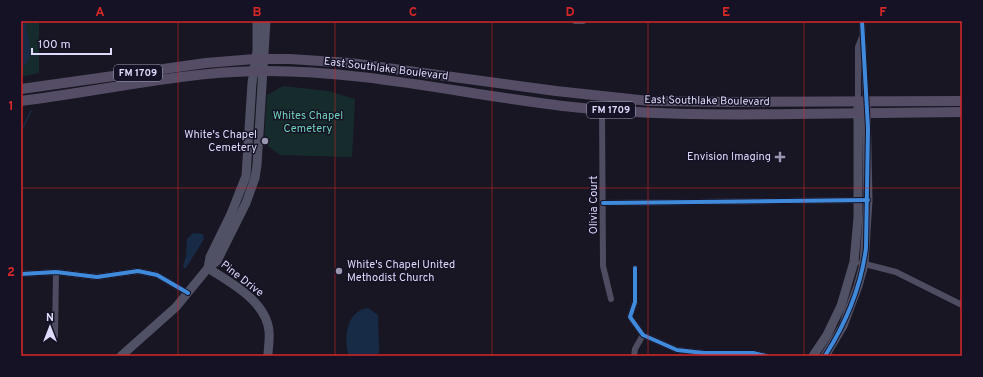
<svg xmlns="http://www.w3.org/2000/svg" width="983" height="377" font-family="Overpass,sans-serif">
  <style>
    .green { fill: #162c2c }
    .water { fill: #172b46 }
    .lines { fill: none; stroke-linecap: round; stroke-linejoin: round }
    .stream { stroke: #172b46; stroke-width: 1.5 }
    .street { stroke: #4d4c61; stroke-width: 6 }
    .secondary { stroke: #515166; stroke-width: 9 }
    .primary { stroke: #544d65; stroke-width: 10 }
    .cycleway-casing { stroke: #151226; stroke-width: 6 }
    .cycleway { stroke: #408adc; stroke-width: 4 }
    .grid { fill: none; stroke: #d62828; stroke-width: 1; stroke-opacity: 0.55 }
    .poi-dot { fill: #9996af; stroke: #151226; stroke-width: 1.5 }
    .labels { text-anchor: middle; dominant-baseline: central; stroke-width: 3; stroke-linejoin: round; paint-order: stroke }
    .shield { fill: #151226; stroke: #a29fbb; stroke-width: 1 }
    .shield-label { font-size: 10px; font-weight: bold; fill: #dedbfb }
    .street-label { font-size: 11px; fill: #dedbfb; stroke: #151226 }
    .park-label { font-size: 11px; fill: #6fd3b6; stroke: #151226 }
    .poi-label { font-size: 11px; fill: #dedbfb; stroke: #151226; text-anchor: end }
    .neatline { fill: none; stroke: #d62828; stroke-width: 1.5 }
    .grid-label { font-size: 13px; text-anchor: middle; font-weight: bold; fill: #d62828 }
  </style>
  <rect width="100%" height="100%" fill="#181622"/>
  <g class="green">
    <path d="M21,21H39V73L21,77Z"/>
    <path d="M283,86L328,91L355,99L352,157L280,155L264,143L267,95Z"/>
  </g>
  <g class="water">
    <path d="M21,21H26C26,37 38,59 21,68Z"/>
    <path d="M193,233L203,234L204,239L186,268H184L183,266L186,256L187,239Z"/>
    <path d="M368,308L378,315L379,353L375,356H349C343,339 346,311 368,308Z"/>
  </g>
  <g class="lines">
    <path class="stream" d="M21,131L31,111"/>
    <g class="street">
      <path d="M575,21H583"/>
      <path d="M862,21L866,102"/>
      <path d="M858,102V47L862,37"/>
      <path d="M602,109L603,266L611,299"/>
      <path d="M603,203L868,200"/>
      <path d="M861,263L896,272L962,305"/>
      <path d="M635,268V302L630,317L643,335L677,350L704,353H753L766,356"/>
      <path d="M21,274L56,272L97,277L138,271L157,275L188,293"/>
      <path d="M55,336L56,272"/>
      <path d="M634,356L635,349L643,335"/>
    </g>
    <g class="secondary">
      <path d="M208,268L210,257L231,214L246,176L252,83L257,51V21"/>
      <path d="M208,268C231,283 266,301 269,331C270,339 268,348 268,356"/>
      <path d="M121,356L176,307L208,268L217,261L246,203L255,178L257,165L266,21"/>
      <path d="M813,356L827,335L841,306L854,262L858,218V102"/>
      <path d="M825,356L843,326L858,286L864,264L868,200L866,102"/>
    </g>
    <g class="primary">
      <path d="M21,89L206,63L255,59H290L350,63L556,91L649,101L731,102L962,101"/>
      <path d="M21,101C101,91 181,72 261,71C363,70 462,94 563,106C640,115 718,115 796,114C851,113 907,113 962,112"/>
    </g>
    <g class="cycleway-casing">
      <g id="cycleway">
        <path d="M603,203L868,200"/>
        <path d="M635,268V302L630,317L643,335L677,350L704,353H753L766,356"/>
        <path d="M21,274L56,272L97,277L138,271L157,275L188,293"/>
        <path d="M825,356C846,323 861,287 866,248L868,128L862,21"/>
      </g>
    </g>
    <use href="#cycleway" class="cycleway"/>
  </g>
  <path class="grid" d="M178,21V356M335,21V356M492,21V356M648,21V356M804,21V356M21,188H962"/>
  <g class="poi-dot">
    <circle cx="265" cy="141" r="4"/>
    <path d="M778 151h4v4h4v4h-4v4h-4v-4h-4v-4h4z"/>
    <circle cx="339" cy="271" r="4"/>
  </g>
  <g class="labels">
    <g class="shield">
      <rect x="114" y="65" width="48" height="16" rx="3"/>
      <rect x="587" y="102" width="48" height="16" rx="3"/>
    </g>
    <g class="shield-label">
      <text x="138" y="73">FM 1709</text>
      <text x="611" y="110">FM 1709</text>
    </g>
    <g class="street-label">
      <text transform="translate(386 69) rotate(7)">East Southlake Boulevard</text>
      <text transform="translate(707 101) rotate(1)">East Southlake Boulevard</text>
      <text transform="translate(594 205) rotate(-90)">Olivia Court</text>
      <text transform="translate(242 279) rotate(38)">Pine Drive</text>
    </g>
    <g class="park-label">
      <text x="308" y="116">Whites Chapel<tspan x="308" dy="13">Cemetery</tspan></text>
    </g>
    <g class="poi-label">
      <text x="257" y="135">White's Chapel<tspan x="257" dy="13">Cemetery</tspan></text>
      <text x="771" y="157">Envision Imaging</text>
      <text x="347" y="265" text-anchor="start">White's Chapel United<tspan x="347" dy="13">Methodist Church</tspan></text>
    </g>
  </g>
  <rect width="983" height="377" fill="none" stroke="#151226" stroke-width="44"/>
  <g transform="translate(50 327)" stroke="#151226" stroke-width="3" paint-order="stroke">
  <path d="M0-3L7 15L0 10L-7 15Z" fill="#dedbfb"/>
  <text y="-6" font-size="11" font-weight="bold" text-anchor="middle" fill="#dedbfb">N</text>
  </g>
  <path d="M32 48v6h79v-6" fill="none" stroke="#dedbfb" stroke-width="2"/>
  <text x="38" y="48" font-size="12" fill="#dedbfb" stroke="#151226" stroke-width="3" paint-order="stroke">100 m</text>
  <rect x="22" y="22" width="939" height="333" class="neatline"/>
  <g class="grid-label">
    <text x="100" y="16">A</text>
    <text x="257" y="16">B</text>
    <text x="413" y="16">C</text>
    <text x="570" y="16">D</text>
    <text x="726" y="16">E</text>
    <text x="883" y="16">F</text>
    <text x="11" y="110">1</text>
    <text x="11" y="276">2</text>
  </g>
</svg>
